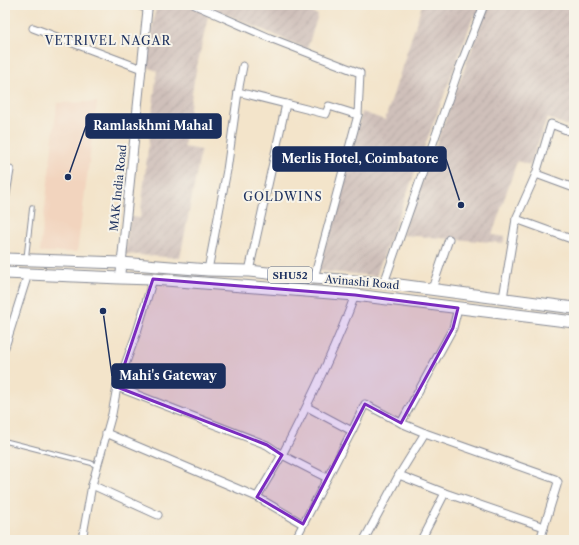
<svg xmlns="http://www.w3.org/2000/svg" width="579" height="545" font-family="'Libre Caslon Text',serif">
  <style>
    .built { fill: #f2d4be }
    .industrial { fill: url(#industrial-furrows) }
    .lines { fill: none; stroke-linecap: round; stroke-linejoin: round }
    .service-casing { stroke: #878a94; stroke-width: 5.5 }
    .minor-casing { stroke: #878a94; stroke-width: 9 }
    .tertiary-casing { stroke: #878a94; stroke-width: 10 }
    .primary-casing { stroke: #878a94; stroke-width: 13 }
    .service { stroke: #fff; stroke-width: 3.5 }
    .minor { stroke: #fff; stroke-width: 7 }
    .tertiary { stroke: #fff; stroke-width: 8 }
    .primary { stroke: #fff; stroke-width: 11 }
    .marked { fill: #7b2cbf; fill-opacity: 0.2; stroke: #7b2cbf; stroke-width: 3; stroke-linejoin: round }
    .labels { text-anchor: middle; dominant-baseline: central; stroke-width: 4; stroke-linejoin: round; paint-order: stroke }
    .shield { fill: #f7f3e8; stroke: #5d6a87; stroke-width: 1 }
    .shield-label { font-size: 10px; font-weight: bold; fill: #1b2f5e }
    .street-label { font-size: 11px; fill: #1b2f5e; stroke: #f7f3e8 }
    .neighbourhood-label { font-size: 12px; letter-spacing: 1px; fill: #1b2f5e; stroke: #f7f3e8 }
    .leader { fill: none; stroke: #1b2f5e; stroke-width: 1.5 }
    .callout-dot { fill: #1b2f5e; stroke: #f7f3e8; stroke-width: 1.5 }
    .callout { fill: #1b2f5e; stroke: #1b2f5e; stroke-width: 1.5 }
    .callout-label { font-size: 12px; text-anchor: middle; font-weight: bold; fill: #fff }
  </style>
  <defs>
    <pattern id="industrial-furrows" width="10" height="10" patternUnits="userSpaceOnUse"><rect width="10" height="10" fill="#cfc0ba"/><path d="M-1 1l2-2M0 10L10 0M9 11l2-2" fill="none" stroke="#b1a5a2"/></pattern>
  </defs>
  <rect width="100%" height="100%" fill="#f7f3e8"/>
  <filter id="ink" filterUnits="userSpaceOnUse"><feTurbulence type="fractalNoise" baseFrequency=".025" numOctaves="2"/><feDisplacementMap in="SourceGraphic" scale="8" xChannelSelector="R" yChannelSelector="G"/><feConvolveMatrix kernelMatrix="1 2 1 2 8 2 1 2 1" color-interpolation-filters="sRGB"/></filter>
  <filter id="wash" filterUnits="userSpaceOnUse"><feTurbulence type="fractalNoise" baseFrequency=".012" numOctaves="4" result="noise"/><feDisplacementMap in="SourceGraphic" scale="16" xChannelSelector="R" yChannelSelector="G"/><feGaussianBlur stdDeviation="0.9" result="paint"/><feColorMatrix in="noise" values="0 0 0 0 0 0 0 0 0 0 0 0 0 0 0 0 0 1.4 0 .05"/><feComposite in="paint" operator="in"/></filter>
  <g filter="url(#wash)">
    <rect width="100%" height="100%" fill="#f3e4ca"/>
    <path class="built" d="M97,102L77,252H40L57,103Z"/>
    <g class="industrial">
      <path d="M156,5H293L318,15L307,49L210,7L194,80L184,147L201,150L180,258L125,254L130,217L140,218L157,71L147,67Z"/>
      <path d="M422,5H574V128L547,118L530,165L517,161L492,235L505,237L503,243L402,235L483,19L474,15L376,276L318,271L362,112L385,120Z"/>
    </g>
  </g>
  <g filter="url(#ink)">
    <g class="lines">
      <g class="service-casing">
        <g id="service">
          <path d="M26,259L32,207"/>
          <path d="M5,441L91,463L97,466"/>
        </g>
      </g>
      <g class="minor-casing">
        <g id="minor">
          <path d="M138,5L148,9"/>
          <path d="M195,5L270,38L360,73L358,115L314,278"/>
          <path d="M33,28L142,69"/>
          <path d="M238,92L326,114L329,106L358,115"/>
          <path d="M536,174L574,188"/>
          <path d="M5,200L10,170"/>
          <path d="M516,219L574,240"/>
          <path d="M208,270L227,170L238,92L243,66"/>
          <path d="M249,271L286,104"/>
          <path d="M384,283L459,69L484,5"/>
          <path d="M432,289L449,239"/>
          <path d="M503,298L516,219L536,174L551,124L574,133"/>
          <path d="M458,308L453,328L401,423L425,433L555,479L558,482L540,540"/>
          <path d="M5,347L28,274"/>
          <path d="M117,387L267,445L282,455C309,403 335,350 355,295"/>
          <path d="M352,431L365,404L401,423"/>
          <path d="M106,433L257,497L282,455L327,478"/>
          <path d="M399,475L445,493L544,527"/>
          <path d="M92,485L158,515"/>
          <path d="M257,497L303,524"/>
          <path d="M82,540L92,485L112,414L117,387L137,332L153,279"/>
          <path d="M295,540L352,431L307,407"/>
          <path d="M364,540L399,475L425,433"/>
          <path d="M421,540L445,493"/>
        </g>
      </g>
      <g class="tertiary-casing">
        <path id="tertiary" d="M120,278L148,5"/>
      </g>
      <g class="primary-casing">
        <g id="primary">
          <path d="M5,259L121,263L208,270L249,271L314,278L384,283L574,308"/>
          <path d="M5,273L120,278L153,279L355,295L574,322"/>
        </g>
      </g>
      <use href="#service" class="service"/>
      <use href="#minor" class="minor"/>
      <use href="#tertiary" class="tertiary"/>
      <use href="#primary" class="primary"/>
    </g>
  </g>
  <path class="marked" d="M153,279L355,295L458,308L453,328L401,423L365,404L303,524L257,497L282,455L267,445L117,387Z"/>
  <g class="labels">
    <rect class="shield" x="268" y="267" width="44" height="16" rx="3"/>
    <g class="shield-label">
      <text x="290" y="275">SHU52</text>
    </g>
    <g class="street-label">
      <text transform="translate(118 188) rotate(-84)">MAK India Road</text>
      <text transform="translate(362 282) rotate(5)">Avinashi Road</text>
    </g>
    <g class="neighbourhood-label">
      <text x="108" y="40">VETRIVEL NAGAR</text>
      <text x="283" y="196">GOLDWINS</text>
    </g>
  </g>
  <path class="leader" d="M68 177L86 126M461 205L446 159M103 311L112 376"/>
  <g class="callout-dot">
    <circle cx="68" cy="177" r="4"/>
    <circle cx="461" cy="205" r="4"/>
    <circle cx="103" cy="311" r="4"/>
  </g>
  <g class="callout">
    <rect x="86" y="114" width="135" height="24" rx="4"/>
    <rect x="273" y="147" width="173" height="24" rx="4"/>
    <rect x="112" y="364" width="113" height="24" rx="4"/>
  </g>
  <g class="callout-label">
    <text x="153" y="130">Ramlaskhmi Mahal</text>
    <text x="360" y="163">Merlis Hotel, Coimbatore</text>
    <text x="168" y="380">Mahi's Gateway</text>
  </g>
  <rect width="579" height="545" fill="none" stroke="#f7f3e8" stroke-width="20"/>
</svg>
